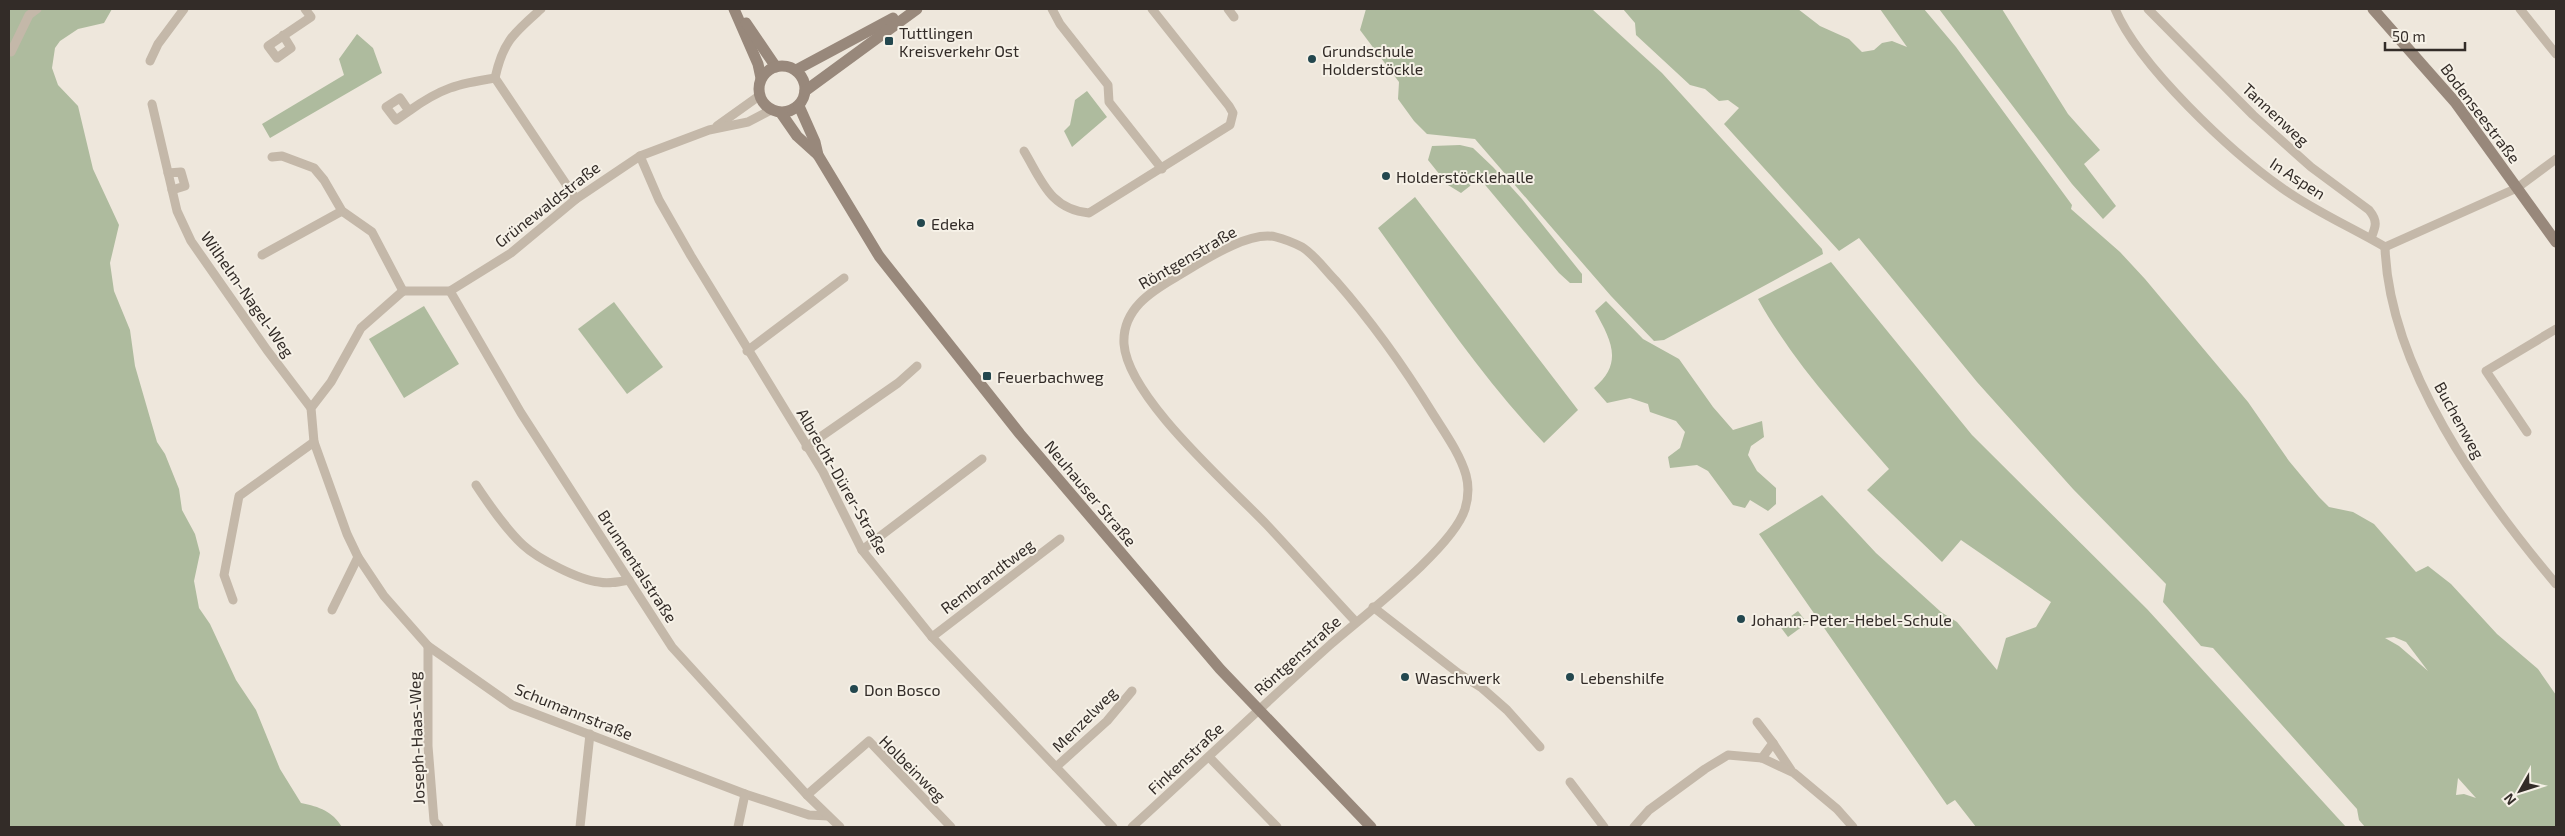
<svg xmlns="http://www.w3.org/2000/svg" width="2565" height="836" font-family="'Exo 2',sans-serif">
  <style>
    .green { fill: #aebb9e; fill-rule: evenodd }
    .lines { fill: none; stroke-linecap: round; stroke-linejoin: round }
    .street { stroke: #c4b8a9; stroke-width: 9 }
    .secondary { stroke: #98887b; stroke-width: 11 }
    .poi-dot { fill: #23474e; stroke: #f6f1e7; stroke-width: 2 }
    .labels { text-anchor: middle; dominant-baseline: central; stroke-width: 4; stroke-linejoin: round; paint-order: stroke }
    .poi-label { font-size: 16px; fill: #332c28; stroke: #f6f1e7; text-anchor: start }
    .street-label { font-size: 16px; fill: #332c28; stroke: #f6f1e7 }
  </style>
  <rect width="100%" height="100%" fill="#eee7dc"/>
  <g class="green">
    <path d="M9,9H112L104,23L78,29L60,41L55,48L52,68L58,85L78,106L93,169L119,225L110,263L114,291L130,330L135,366L157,442L165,454L179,489L182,510L195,534L200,553L194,581L199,608L210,624L236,680L256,710L280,769L301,803C320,807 332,811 342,827H9Z"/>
    <path d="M1366,9H1592L1662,73L1822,249L1823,254L1664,340L1654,341L1611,296L1475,139L1427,134L1414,121L1398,99L1399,82L1360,30Z"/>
    <path d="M1623,9H1798L1820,26L1849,39L1862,52L1874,50L1882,43L1892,41L1907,47L1880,9H1924L1956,47L2072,205L2071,209L2120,252L2145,279L2248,402L2289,461L2319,497L2329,507L2353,512L2374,524L2416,572L2428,566L2451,584L2497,634L2538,669L2556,695V827H2365L2359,820L2357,809L2213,648L2201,646L2163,602L2166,584L2073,489L1977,382L1859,238L1839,251L1724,124L1739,108L1728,100L1719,101L1705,89L1690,85L1636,35L1635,23ZM2394,637L2406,642L2428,671L2399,646L2385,638ZM2458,778L2476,798L2464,794L2456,795Z"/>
    <path d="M1939,9H2002L2068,114L2100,150L2084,164L2116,206L2103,219L2072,184Z"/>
    <path d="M357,34L373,48L382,73L270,138L262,124L344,75L339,59Z"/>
    <path d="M1087,91L1107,117L1072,147L1064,131L1070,125L1075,100Z"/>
    <path d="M1460,145L1473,148L1493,167L1522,199L1582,274V283H1570L1559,273L1476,174L1470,186L1461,193L1448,185L1428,160L1432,146Z"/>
    <path d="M1415,197L1578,410L1544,443C1482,378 1431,301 1378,228Z"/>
    <path d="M1831,262L1972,435L2147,609L2346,827H1976L1955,800L1947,805L1759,534L1822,495L1876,553L1941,612L1957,622L1997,670L2006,638L2036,627L2051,602L1961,540L1942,562L1867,490L1889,469C1842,415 1793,362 1758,299Z"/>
    <path d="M1606,301L1643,339L1679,359L1713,407L1733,430L1762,421L1764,437L1751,446L1748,455L1757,471L1776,488V504L1768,511L1750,500L1745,508L1733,505L1708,471L1697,465L1670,468L1668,457L1680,448L1685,432L1676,421L1650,412L1648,404L1630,398L1607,403L1594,388C1624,363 1611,340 1595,311Z"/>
    <path d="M614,302L663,367L627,394L578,329Z"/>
    <path d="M424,306L459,364L404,398L369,339Z"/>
    <path d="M1798,611L1807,623L1788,637L1779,625Z"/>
  </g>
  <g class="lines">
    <g class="street">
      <path d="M541,9C514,33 503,41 495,78L576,199"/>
      <path d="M1052,9L1060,24L1108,85L1109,102L1162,169"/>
      <path d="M1228,9L1234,17"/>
      <path d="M2115,9C2139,66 2231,152 2282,188C2314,211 2351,227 2385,247L2517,188L2556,159"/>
      <path d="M2148,9L2253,115L2311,167L2369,210C2378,221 2376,226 2371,238"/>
      <path d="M2520,9L2556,54"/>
      <path d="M283,35L291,48L277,58L268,46L311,17L305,9"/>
      <path d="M11,52L29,15L37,9"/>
      <path d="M150,61L158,44L184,9"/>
      <path d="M152,104L177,211L191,241L267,350L311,408"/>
      <path d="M409,111L396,120L386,107L400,98L409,111C441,88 457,84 495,78"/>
      <path d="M717,126L759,96"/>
      <path d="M1024,151C1042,181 1050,209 1089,213L1230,125L1233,113L1229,106L1152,9"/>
      <path d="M640,156L659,200L691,256L823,472L862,550L932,637L1113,827"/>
      <path d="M272,157L282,156L314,168L324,180L342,211L372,232L403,291"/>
      <path d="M168,173L181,172L185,186L172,190"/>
      <path d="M2385,247C2389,368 2481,495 2556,584"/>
      <path d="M262,255L342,211"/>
      <path d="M403,291L361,328L331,382L311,408L314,442L347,534L358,557L384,596L428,646L512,705L745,794L809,815L828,816"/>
      <path d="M403,291H450L511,253L576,199L640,156L709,130L748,122L771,110"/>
      <path d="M450,291L521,413L672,647L807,795L840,827"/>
      <path d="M747,351L844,278"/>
      <path d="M2527,432L2486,371L2556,329"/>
      <path d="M806,447L898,383L917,366"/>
      <path d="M476,485C490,506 505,528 523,545C538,559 579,580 599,582C609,584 618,582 629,580"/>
      <path d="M862,550L982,459"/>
      <path d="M233,600L224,575L239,496L314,442"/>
      <path d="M1373,607L1458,673L1482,688L1507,710L1540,747"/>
      <path d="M332,610L358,557"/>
      <path d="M932,637L1060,539"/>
      <path d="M428,646V746L434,821L439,827"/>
      <path d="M1757,722L1773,743L1762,758"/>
      <path d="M1773,743L1791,770"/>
      <path d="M1209,757L1277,827"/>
      <path d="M1056,767L1107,721L1132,691"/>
      <path d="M1570,782L1604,827"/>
      <path d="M807,795L869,741L951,827"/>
      <path d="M580,827L590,734"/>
      <path d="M738,827L745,794"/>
      <path d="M1132,827C1198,767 1263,705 1330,645C1363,616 1453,548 1465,509C1468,499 1469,486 1466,475C1460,454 1445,433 1433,414C1404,367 1373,323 1336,281C1325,270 1315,255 1302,247C1294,243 1284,239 1276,237C1248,230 1200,263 1176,277C1150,292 1122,310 1124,344C1128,398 1229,485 1267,525C1297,557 1326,590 1356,622"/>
      <path d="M1634,827L1649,810L1705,769L1728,755L1762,758L1794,773L1837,809L1853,827"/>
    </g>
    <g class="secondary">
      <path d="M734,9L758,64L761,78"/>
      <path d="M2373,9L2455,102L2556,242"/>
      <path d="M746,23L776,67"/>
      <circle cx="782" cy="89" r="23"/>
      <path d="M796,70L893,18"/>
      <path d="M805,91L917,9"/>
      <path d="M799,106L815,142L818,155L879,256L1020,434L1220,669L1371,827"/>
      <path d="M781,113L797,136L818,155"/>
    </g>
  </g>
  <g class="poi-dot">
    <rect x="884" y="36" width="10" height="10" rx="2.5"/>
    <circle cx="1312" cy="59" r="5"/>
    <circle cx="1386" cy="176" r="5"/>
    <circle cx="921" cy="223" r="5"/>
    <rect x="982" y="371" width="10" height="10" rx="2.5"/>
    <circle cx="1741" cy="619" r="5"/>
    <circle cx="1405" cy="677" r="5"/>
    <circle cx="1570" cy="677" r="5"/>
    <circle cx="854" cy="689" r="5"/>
  </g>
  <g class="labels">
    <g class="poi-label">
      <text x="899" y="32">Tuttlingen<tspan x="899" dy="18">Kreisverkehr Ost</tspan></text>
      <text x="1322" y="50">Grundschule<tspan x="1322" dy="18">Holderstöckle</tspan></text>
      <text x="1396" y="176">Holderstöcklehalle</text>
      <text x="931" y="223">Edeka</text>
      <text x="997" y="376">Feuerbachweg</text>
      <text x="1751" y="619">Johann-Peter-Hebel-Schule</text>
      <text x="1415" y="677">Waschwerk</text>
      <text x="1580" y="677">Lebenshilfe</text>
      <text x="864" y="689">Don Bosco</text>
    </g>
    <g class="street-label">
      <text transform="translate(2481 113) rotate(53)">Bodenseestraße</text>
      <text transform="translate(2276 114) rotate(43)">Tannenweg</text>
      <text transform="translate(2298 178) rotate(33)">In Aspen</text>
      <text transform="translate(547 204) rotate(-38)">Grünewaldstraße</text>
      <text transform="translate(1187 257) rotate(-30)">Röntgenstraße</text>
      <text transform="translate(248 294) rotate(55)">Wilhelm-Nagel-Weg</text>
      <text transform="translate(2460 420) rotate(61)">Buchenweg</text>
      <text transform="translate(843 481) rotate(60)">Albrecht-Dürer-Straße</text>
      <text transform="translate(1091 493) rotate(50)">Neuhauser Straße</text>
      <text transform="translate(638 566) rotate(57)">Brunnentalstraße</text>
      <text transform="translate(987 576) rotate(-37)">Rembrandtweg</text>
      <text transform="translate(1297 655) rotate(-42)">Röntgenstraße</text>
      <text transform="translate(574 711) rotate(22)">Schumannstraße</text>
      <text transform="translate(1084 719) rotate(-45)">Menzelweg</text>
      <text transform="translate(416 738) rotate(-92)">Joseph-Haas-Weg</text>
      <text transform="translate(1185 758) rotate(-43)">Finkenstraße</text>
      <text transform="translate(913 768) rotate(45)">Holbeinweg</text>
    </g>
  </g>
  <rect width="2565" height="836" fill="none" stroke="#332c28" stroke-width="20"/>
  <g transform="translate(2520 791) rotate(231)" stroke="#f6f1e7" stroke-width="4" paint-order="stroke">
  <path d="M0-4L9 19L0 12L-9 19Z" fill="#332c28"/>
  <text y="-8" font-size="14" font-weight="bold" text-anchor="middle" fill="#332c28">N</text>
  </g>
  <path d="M2385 42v8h80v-8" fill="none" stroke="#332c28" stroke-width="2.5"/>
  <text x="2392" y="42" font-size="15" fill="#332c28" stroke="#f6f1e7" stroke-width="4" paint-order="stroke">50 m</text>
</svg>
